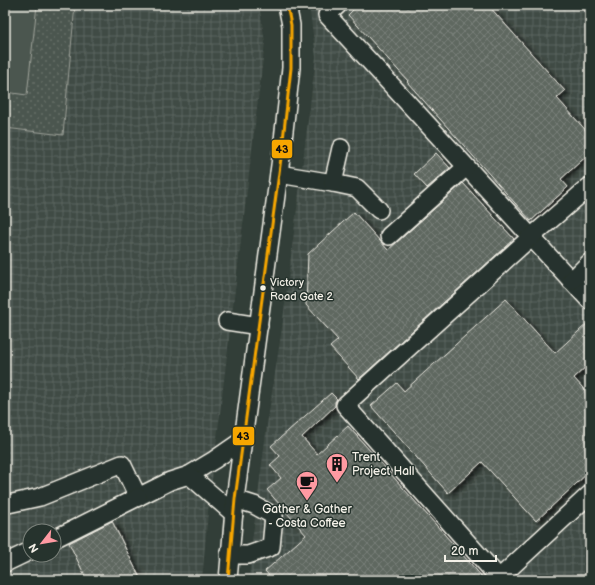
<svg xmlns="http://www.w3.org/2000/svg" width="595" height="585" font-family="'Balsamiq Sans',sans-serif">
  <style>
    .industrial { fill: url(#industrial-grid); fill-rule: evenodd }
    .park { fill: url(#park-dots); stroke: #a0a49c }
    .pitch { fill: #4c564f; stroke: #a0a49c }
    .building { fill: url(#building-cross-hatch); stroke: #f4f1e8; filter: url(#shadow) }
    .lines { fill: none; stroke-linecap: round; stroke-linejoin: round }
    .minor-casing { stroke: #f4f1e8; stroke-width: 20 }
    .minor { stroke: #26332d; stroke-width: 17 }
    .bus-1-casing { stroke: #26332d; stroke-width: 6 }
    .bus-1 { stroke: #f7a600; stroke-width: 3 }
    .bus-dot { fill: #f4f1e8; stroke: #26332d; stroke-width: 1.5 }
    .labels { text-anchor: middle; dominant-baseline: central; stroke-width: 3; stroke-linejoin: round; paint-order: stroke }
    .bus-label { font-size: 11px; fill: #f4f1e8; stroke: #26332d; text-anchor: start }
    .poi-label { font-size: 12px; fill: #f4f1e8; stroke: #26332d; text-anchor: start }
    .line-badge { stroke: #26332d; stroke-width: 1.5 }
    .pale-badge-label { font-size: 11px; text-anchor: middle; font-weight: bold; fill: #111 }
  </style>
  <defs>
    <pattern id="industrial-grid" width="8" height="8" patternUnits="userSpaceOnUse"><rect width="8" height="8" fill="#404b44"/><path d="M0 4h8M4 0v8" fill="none" stroke="#5c655f"/></pattern>
    <pattern id="park-dots" width="8" height="8" patternUnits="userSpaceOnUse"><rect width="8" height="8" fill="#4c564f"/><path d="M2 2h.1M6 6h.1" fill="none" stroke="#666f68" stroke-width="1.8" stroke-linecap="round"/></pattern>
    <pattern id="building-cross-hatch" width="8" height="8" patternUnits="userSpaceOnUse"><rect width="8" height="8" fill="#5f6861"/><path d="M0 0l8 8M0 8l8-8" fill="none" stroke="#777e78"/></pattern>
    <filter id="shadow"><feDropShadow dx="4.5" dy="2.5" stdDeviation="2" flood-color="#0009"/></filter>
  </defs>
  <rect width="100%" height="100%" fill="#323e38"/>
  <filter id="ink" filterUnits="userSpaceOnUse"><feTurbulence type="fractalNoise" baseFrequency=".025" numOctaves="2"/><feDisplacementMap in="SourceGraphic" scale="8" xChannelSelector="R" yChannelSelector="G"/><feConvolveMatrix kernelMatrix="1 2 1 2 8 2 1 2 1" color-interpolation-filters="sRGB"/></filter>
  <g filter="url(#ink)">
    <g class="industrial">
      <path d="M75,5H259L265,42L208,512L202,580H5V128L63,135ZM30,531H54V555H30Z"/>
      <path d="M309,5H590V580H249L253,534L267,425L282,328L316,57Z"/>
    </g>
    <path class="park" d="M5,5H75L63,135L5,128Z"/>
    <path class="pitch" d="M5,5H37L27,95L5,92Z"/>
    <g class="building">
      <path d="M358,5H488L565,91L557,98L590,135V153L561,179L568,187L531,221L407,82L408,81L348,15Z"/>
      <path d="M436,153L450,168L427,188L414,174Z"/>
      <path d="M463,183L514,239L359,379L330,347L338,340L306,305L308,254L354,212L388,250Z"/>
      <path d="M506,299L555,353L590,321V363L574,378L590,396V471L536,521L482,462L448,493L371,406L397,383L404,391Z"/>
      <path d="M331,393L337,399L335,402V406L302,437L317,454L348,426L485,580H273L265,571L306,535L267,490L281,478L270,465L280,456L271,446Z"/>
      <path d="M112,521L141,580H87L69,543Z"/>
    </g>
    <g class="lines">
      <g class="minor-casing">
        <g id="minor">
          <path d="M338,5L327,15L590,301"/>
          <path d="M279,174L333,183L357,188L379,210"/>
          <path d="M333,183L341,148"/>
          <path d="M389,236L466,167"/>
          <path d="M571,281L590,262"/>
          <path d="M227,321L259,326"/>
          <path d="M189,475L214,460L243,440"/>
          <path d="M5,503L8,504L40,497L122,464L138,497L170,481L189,475L234,514"/>
          <path d="M54,539L138,497"/>
          <path d="M229,555H248L271,547L274,516L254,505L235,499"/>
          <path d="M5,563L30,551"/>
          <path d="M499,578L345,405L531,237L590,186"/>
          <path d="M228,580L235,499L281,158L291,68V25L287,5"/>
          <path d="M497,580L590,494"/>
        </g>
      </g>
      <use href="#minor" class="minor"/>
      <g class="bus-1-casing">
        <path id="bus-1" d="M228,580L235,499L281,158L291,68V25L287,5"/>
      </g>
      <use href="#bus-1" class="bus-1"/>
    </g>
  </g>
  <defs>
    <g id="building-pin" transform="scale(1.15)"><path d="M0 17L-7.5 6A9.5 9.5 0 1 1 7.5 6Z" fill="#ff9aa2" stroke="#26332d"/><path d="M-4-6H4V6H1V3H-1V6H-4ZM-2.5-4.3h1.7v1.8h-1.7ZM.8-4.3h1.7v1.8H.8ZM-2.5-1h1.7V.8h-1.7ZM.8-1h1.7V.8H.8Z" fill="#111"/></g>
    <g id="cafe-pin" transform="scale(1.15)"><path d="M0 17L-7.5 6A9.5 9.5 0 1 1 7.5 6Z" fill="#ff9aa2" stroke="#26332d"/><path d="M-5.5-4.5H6V0H3Q3 3.5 0 3.5H-2.5Q-5.5 3.5-5.5 0ZM3-3.2v2h1.7v-2ZM-6 4.5H4V6H-6Z" fill="#111"/></g>
  </defs>
  <g fill-rule="evenodd">
    <use href="#building-pin" x="337" y="464"/>
    <use href="#cafe-pin" x="307" y="482"/>
  </g>
  <circle class="bus-dot" cx="263" cy="288" r="3.5"/>
  <g class="labels">
    <g class="bus-label">
      <text x="270" y="282">Victory<tspan x="270" dy="14">Road Gate 2</tspan></text>
    </g>
    <g class="poi-label">
      <text x="352" y="457">Trent<tspan x="352" dy="14">Project Hall</tspan></text>
      <text x="307" y="509" text-anchor="middle">Gather &amp; Gather<tspan x="307" dy="14">- Costa Coffee</tspan></text>
    </g>
  </g>
  <g class="line-badge">
    <rect x="271" y="139" width="22" height="20" rx="4" fill="#f7a600"/>
    <rect x="232" y="426" width="23" height="20" rx="4" fill="#f7a600"/>
  </g>
  <g class="pale-badge-label">
    <text x="282" y="153">43</text>
    <text x="243" y="440">43</text>
  </g>
  <rect width="595" height="585" fill="none" stroke="#26332d" stroke-width="20"/>
  <rect x="10" y="10" width="575" height="565" fill="none" stroke="#f4f1e8" stroke-width="1.5" filter="url(#ink)"/>
  <g transform="translate(42 543) rotate(239)"><circle r="19" fill="#26332d" stroke="#787f78"/>
  <path d="M0-3L7 15L0 10L-7 15Z" fill="#ff9aa2"/>
  <text y="-6" font-size="11" font-weight="bold" text-anchor="middle" fill="#f4f1e8">N</text>
  </g>
  <path d="M445 555v6h51v-6" fill="none" stroke="#f4f1e8" stroke-width="2"/>
  <text x="451" y="555" font-size="12" fill="#f4f1e8" stroke="#26332d" stroke-width="3" paint-order="stroke">20 m</text>
</svg>
